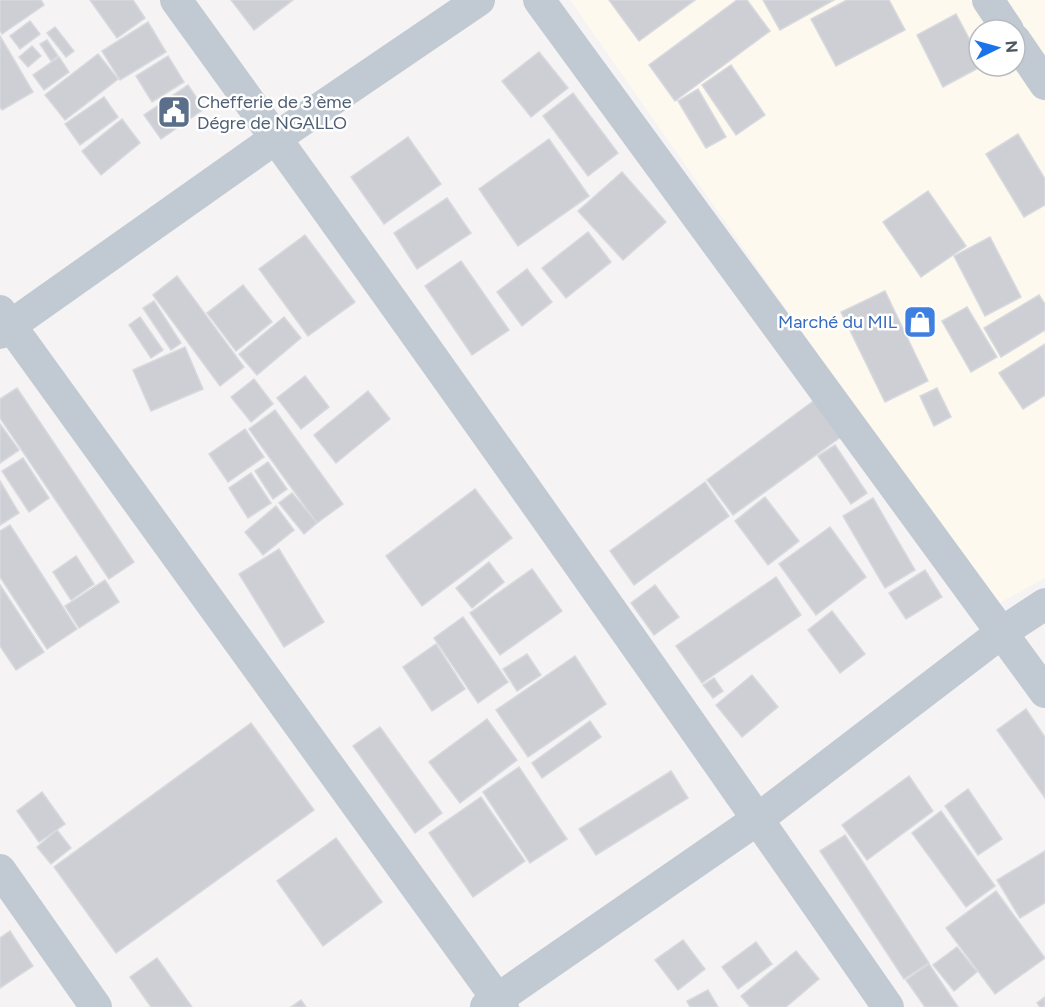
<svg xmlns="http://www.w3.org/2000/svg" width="1045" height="1007" font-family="Figtree,sans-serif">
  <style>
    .commercial { fill: #fdf9ef; fill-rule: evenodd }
    .building { fill: #cdcfd5; stroke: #d7d9de; stroke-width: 1.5 }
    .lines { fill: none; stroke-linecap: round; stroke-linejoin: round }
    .street { stroke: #c1cad2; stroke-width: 32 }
    .labels { text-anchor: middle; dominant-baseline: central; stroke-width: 5; stroke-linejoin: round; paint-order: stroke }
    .service-label { font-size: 18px; fill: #4e5e75; stroke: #fff; text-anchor: start }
    .shop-label { font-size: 18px; fill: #366cbe; stroke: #fff; text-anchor: end }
  </style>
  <rect width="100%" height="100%" fill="#f5f3f3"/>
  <path class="commercial" d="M570,0H1045V578L994,606ZM979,30H1015V66H979Z"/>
  <g class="building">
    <path d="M0,0H41L44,5L2,34L0,30Z"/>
    <path d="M90,0H133L145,18L117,38Z"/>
    <path d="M231,0H293L254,30Z"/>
    <path d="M609,0H695L639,41Z"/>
    <path d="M737,0H747L770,31L675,101L649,65Z"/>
    <path d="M763,0H834L780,30Z"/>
    <path d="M847,0H889L905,30L836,66L811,19Z"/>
    <path d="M956,14L979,57V66H982L943,87L917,35Z"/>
    <path d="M30,21L40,34L20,49L10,36Z"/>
    <path d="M148,22L166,52L120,80L102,51Z"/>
    <path d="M55,27L74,51L66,57L47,33Z"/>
    <path d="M0,36L33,92L2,110L0,107Z"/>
    <path d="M47,40L58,56L51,61L40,44Z"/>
    <path d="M32,46L41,56L28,67L19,57Z"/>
    <path d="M539,52L568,88L531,117L502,81Z"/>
    <path d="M98,54L118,79L65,120L45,95Z"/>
    <path d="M168,56L184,82L152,102L136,76Z"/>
    <path d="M59,57L69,72L44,90L33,75Z"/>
    <path d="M731,65L765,115L736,135L702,85Z"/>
    <path d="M188,85L204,109L161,139L144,115Z"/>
    <path d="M698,89L726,137L706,148L678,101Z"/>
    <path d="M573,93L618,153L588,176L543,116Z"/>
    <path d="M104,97L118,117L80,145L65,124Z"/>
    <path d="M122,119L140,143L101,175L82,151Z"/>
    <path d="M1018,134L1045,179V205L1024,217L986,154Z"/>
    <path d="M408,137L441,184L384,224L351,177Z"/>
    <path d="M549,139L589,196L518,246L479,189Z"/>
    <path d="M622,172L666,222L623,260L578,211Z"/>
    <path d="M928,191L966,246L921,277L883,222Z"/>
    <path d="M447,198L471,233L417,269L394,233Z"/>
    <path d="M588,232L611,262L566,298L542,268Z"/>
    <path d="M305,235L355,302L308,336L259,269Z"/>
    <path d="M990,237L1021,297L985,316L954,256Z"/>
    <path d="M461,261L509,330L472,355L425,286Z"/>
    <path d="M527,269L552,302L522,326L497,292Z"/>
    <path d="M177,276L244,367L220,386L153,295Z"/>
    <path d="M243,285L272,322L236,351L207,313Z"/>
    <path d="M885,291L928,381L885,402L841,312Z"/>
    <path d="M1039,295L1045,304V330L1001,357L984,328Z"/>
    <path d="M154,301L181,343L171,350L143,308Z"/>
    <path d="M967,307L997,357L971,372L942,321Z"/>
    <path d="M140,317L163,350L151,358L129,325Z"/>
    <path d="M284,317L301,338L257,375L239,354Z"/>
    <path d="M1045,344V395L1023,409L999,373Z"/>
    <path d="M185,347L203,389L151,411L133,370Z"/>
    <path d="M305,376L329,407L301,429L277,398Z"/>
    <path d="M254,379L273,404L251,422L231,397Z"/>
    <path d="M17,388L134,562L109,579L0,418V399Z"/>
    <path d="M937,388L951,417L934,426L920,396Z"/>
    <path d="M368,391L390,419L336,463L314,435Z"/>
    <path d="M816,399L842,436L733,515L707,480Z"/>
    <path d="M275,410L343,504L317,523L249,429Z"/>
    <path d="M0,424L19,450L0,463Z"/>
    <path d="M245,429L264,457L228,482L209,454Z"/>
    <path d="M835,445L867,493L851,504L818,456Z"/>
    <path d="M23,458L49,498L29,512L2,471Z"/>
    <path d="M268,462L287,489L273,499L255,471Z"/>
    <path d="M251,473L271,503L248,518L229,488Z"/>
    <path d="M0,481L19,513L0,525Z"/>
    <path d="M705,482L729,516L634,585L610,551Z"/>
    <path d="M475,489L512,538L422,606L386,556Z"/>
    <path d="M292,493L317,523L304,534L279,503Z"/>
    <path d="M765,497L799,541L768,565L735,521Z"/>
    <path d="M873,498L915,570L885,588L843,516Z"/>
    <path d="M276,506L294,530L263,555L245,532Z"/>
    <path d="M10,525L77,629L47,649L0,577V531Z"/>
    <path d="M830,527L866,577L816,615L779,564Z"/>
    <path d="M279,549L324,622L284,647L239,574Z"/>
    <path d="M76,556L94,584L71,600L53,572Z"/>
    <path d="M489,562L504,582L472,608L456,588Z"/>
    <path d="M532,569L562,611L500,655L470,613Z"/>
    <path d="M925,570L942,597L906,619L889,593Z"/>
    <path d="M776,577L801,615L702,683L676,646Z"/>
    <path d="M105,580L119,602L79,628L65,606Z"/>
    <path d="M0,585L44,652L16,670L0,646Z"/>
    <path d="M655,585L679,617L654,635L631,603Z"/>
    <path d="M832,611L865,654L840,673L808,630Z"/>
    <path d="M463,617L508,682L478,703L434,638Z"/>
    <path d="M436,644L465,689L432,711L403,667Z"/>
    <path d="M527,654L541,675L517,691L503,669Z"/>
    <path d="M575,656L606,704L528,757L496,710Z"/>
    <path d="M752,675L778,707L742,737L716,705Z"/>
    <path d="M714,678L723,691L713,698L703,685Z"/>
    <path d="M1026,709L1045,737V798L997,730Z"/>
    <path d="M487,719L517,760L460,803L429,762Z"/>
    <path d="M590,721L601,737L542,778L532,763Z"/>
    <path d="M251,723L314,810L116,953L54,867Z"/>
    <path d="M380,727L442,813L415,833L353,746Z"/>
    <path d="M519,767L567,839L530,863L483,792Z"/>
    <path d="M671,771L688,798L596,855L579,829Z"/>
    <path d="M909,776L933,811L867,860L842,825Z"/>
    <path d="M968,789L1002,839L978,855L945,806Z"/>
    <path d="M42,792L65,824L39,842L17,811Z"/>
    <path d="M481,797L525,861L473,897L429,833Z"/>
    <path d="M941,811L995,886L966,907L912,833Z"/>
    <path d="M57,830L71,848L51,864L37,847Z"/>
    <path d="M845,835L929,963L904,979L820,851Z"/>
    <path d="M336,838L382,902L323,946L277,881Z"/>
    <path d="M1045,851V903L1020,918L997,880Z"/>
    <path d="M996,891L1045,958L995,994L946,928Z"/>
    <path d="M10,931L33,966L0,988V938Z"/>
    <path d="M683,940L705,969L678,990L655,960Z"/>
    <path d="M756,942L772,964L738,989L722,967Z"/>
    <path d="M957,947L977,972L954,991L933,965Z"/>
    <path d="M796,951L819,979L786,1007H750L741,996Z"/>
    <path d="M157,958L192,1007H151L130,977Z"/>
    <path d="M929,964L958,1007H925L906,980Z"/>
    <path d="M708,990L718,1007H690L687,1001Z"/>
    <path d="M1045,997V1007H1040L1037,1003Z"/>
    <path d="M301,1000L306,1007H291Z"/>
  </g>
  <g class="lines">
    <g class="street">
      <path d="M176,0C417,333 654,669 888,1007"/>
      <path d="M539,0L1045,692"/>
      <path d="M988,0L1008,30"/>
      <path d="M1015,40L1045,84"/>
      <path d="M0,311L503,1007"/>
      <path d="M0,333L276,138L479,0"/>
      <path d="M0,870L96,1007"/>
      <path d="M486,1007L758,819L1001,633L1045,604"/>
    </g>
  </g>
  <defs>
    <g id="civic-square" transform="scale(1.725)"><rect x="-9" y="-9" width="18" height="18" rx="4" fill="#5c6f8a" stroke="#fff"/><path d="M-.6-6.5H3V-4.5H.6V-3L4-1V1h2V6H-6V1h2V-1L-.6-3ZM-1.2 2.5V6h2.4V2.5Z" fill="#fff"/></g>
    <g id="shop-square" transform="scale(1.725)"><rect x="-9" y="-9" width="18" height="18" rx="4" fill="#3f7fe0" stroke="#fff"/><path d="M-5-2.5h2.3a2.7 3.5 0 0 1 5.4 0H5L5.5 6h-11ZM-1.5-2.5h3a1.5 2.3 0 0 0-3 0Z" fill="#fff"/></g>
  </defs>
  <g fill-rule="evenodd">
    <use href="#civic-square" x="174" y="112"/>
    <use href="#shop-square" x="920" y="322"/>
  </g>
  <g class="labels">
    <g class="service-label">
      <text x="197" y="102">Chefferie de 3 ème<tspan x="197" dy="21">Dégre de NGALLO</tspan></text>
    </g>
    <g class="shop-label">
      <text x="897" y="322">Marché du MIL</text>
    </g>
  </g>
  <g transform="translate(997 48) rotate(85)"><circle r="28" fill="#ffffff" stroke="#b7bbc0" stroke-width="1.5"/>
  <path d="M0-4.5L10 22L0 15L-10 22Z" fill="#1a73e8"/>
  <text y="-9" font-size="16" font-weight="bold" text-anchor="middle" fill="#4a5661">N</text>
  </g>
</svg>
